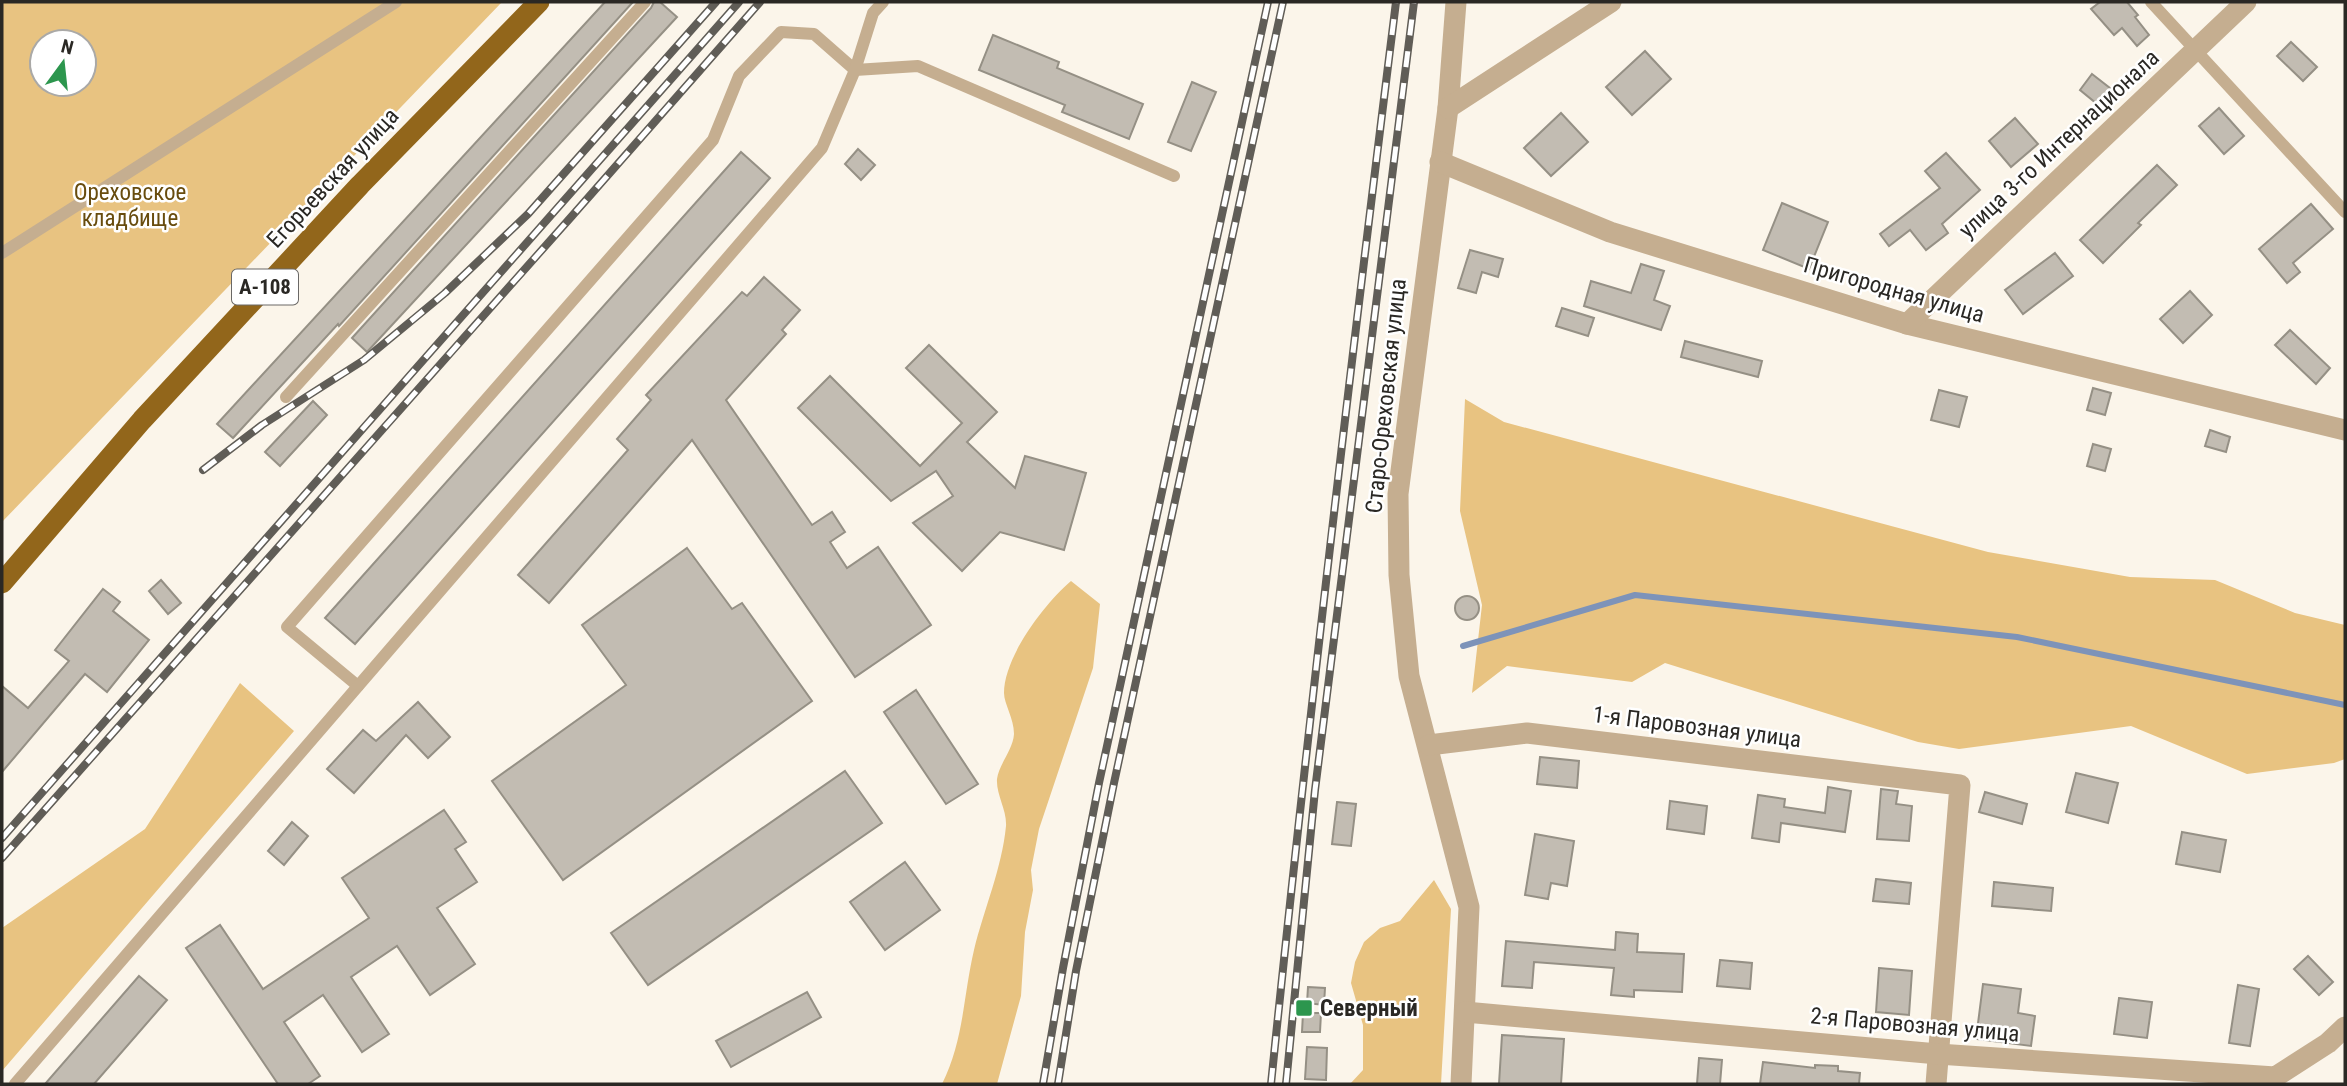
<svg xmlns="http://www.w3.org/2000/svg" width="2347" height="1086" font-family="'Roboto Condensed',sans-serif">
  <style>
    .green { fill: #e8c381; fill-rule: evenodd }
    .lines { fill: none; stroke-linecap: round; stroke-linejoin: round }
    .stream { stroke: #7d93b9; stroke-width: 6 }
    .building { fill: #c2bcb2; stroke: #959085; stroke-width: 2 }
    .service { stroke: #c5ae90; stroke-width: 12 }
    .minor { stroke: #c5ae90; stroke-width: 21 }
    .trunk { stroke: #92661b; stroke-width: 21 }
    .rail-casing { stroke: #605d57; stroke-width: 8 }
    .rail { stroke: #fff; stroke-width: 5; stroke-dasharray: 16; stroke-linecap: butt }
    .poi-dot { fill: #2c964e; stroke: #fff; stroke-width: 2.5 }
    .labels { text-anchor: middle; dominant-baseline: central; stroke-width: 5; stroke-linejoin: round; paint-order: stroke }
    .shield { fill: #fff; stroke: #6a6866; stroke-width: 2 }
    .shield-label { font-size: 21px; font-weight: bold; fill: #2a2824 }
    .street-label { font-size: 23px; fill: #2a2824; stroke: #fff }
    .park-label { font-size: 23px; fill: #684c0e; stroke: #fff }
    .poi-label { font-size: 23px; font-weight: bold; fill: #2a2824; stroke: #fff; text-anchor: start }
  </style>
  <rect width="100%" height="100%" fill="#fbf5ea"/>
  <g class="green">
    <path d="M2,2H502L2,522ZM42,42H84V84H42Z"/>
    <path d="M1465,399L1504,422L1988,552L2130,577L2215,580L2295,613L2345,625V759L2334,763L2247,774L2131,726L1959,749L1918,742L1665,663L1632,682L1507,666L1472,693L1482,605L1460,511Z"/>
    <path d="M1071,581L1100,604L1093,668L1039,829L1031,870L1033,890L1025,932L1021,996L997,1084H942C964,1040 963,997 974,950C984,909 1002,868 1006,826C1007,810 996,795 997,779C999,764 1013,750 1014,734C1014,718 1004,704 1004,693C1004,657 1044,604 1071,581Z"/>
    <path d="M240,683L294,731L2,1071V928L145,829Z"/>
    <path d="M1434,880L1451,909L1441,1084H1350L1363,1070V1025L1351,983L1355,962L1364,942L1380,928L1400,921Z"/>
  </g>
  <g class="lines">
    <path class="stream" d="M1463,646L1635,595L2017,637L2345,705"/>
  </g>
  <g class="building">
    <path d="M605,2H633L339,326L338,324L233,438L217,424Z"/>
    <path d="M654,2H660L677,17L367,352L352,338L651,8Z"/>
    <path d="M2100,2H2127L2138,15L2135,17L2149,35L2137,46L2122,28L2114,35L2091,9Z"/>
    <path d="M993,35L1059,62L1057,68L1143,104L1129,139L1062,112L1065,105L979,70Z"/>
    <path d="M2291,42L2317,67L2303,81L2277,56Z"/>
    <path d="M1645,51L1671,79L1632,115L1606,87Z"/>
    <path d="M2092,74L2115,92L2102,108L2080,90Z"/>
    <path d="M1192,82L1216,92L1191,151L1168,142Z"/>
    <path d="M2219,108L2244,136L2224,154L2199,126Z"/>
    <path d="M1561,113L1588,142L1551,176L1524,148Z"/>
    <path d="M2015,118L2038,144L2011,167L1989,141Z"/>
    <path d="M858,149L875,165L861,180L845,164Z"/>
    <path d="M741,152L770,178L355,644L325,618Z"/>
    <path d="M1946,153L1980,190L1942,224L1948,233L1926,250L1910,230L1889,246L1880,234L1940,188L1925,171Z"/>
    <path d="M2157,165L2177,185L2138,223L2141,225L2103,263L2080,240Z"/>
    <path d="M1782,203L1828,222L1809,269L1763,250Z"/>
    <path d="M2311,204L2333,229L2293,263L2300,272L2287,283L2259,249Z"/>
    <path d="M1470,250L1503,259L1498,277L1482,272L1476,293L1458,288Z"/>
    <path d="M2055,253L2073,276L2023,314L2005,290Z"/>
    <path d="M1641,264L1664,271L1654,300L1670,306L1661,330L1584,306L1591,281L1631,293Z"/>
    <path d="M764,277L800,310L782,330L786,334L726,400L812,525L832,512L845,532L830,542L847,568L878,547L931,625L855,677L692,440L549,603L518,575L628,450L617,439L651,400L646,395L742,292L747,296Z"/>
    <path d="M2190,291L2212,315L2183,343L2160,319Z"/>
    <path d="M1562,308L1594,318L1588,336L1556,326Z"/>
    <path d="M2290,330L2330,368L2316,384L2275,345Z"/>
    <path d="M1685,341L1762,361L1758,377L1681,357Z"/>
    <path d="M929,345L997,412L967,442L1015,488L1025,456L1086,473L1064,550L1000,532L962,571L913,523L953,496L936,471L891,501L798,408L830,376L920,466L962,423L906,368Z"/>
    <path d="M2093,388L2111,393L2105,415L2087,410Z"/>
    <path d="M1939,390L1967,397L1959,427L1931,420Z"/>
    <path d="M313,401L327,415L280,466L265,452Z"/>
    <path d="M2210,430L2230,437L2226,452L2205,446Z"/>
    <path d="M2093,444L2111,449L2105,471L2087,466Z"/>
    <path d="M687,548L732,609L742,603L812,701L563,880L492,781L626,685L582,625Z"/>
    <path d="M161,580L181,603L168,614L149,591Z"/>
    <path d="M103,589L120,602L113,611L149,640L107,692L85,674L2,772V686L28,708L69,661L55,650Z"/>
    <circle cx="1467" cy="608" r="12"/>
    <path d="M916,690L978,784L946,804L884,712Z"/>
    <path d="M418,702L450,737L428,758L406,735L354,793L327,769L363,730L376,741Z"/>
    <path d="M1540,757L1579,761L1577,788L1537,784Z"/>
    <path d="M845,771L882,823L648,985L611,933Z"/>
    <path d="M2076,773L2118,783L2108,823L2066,812Z"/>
    <path d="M1828,787L1851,791L1845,832L1781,823L1779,842L1752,838L1758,795L1785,799L1784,807L1825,813Z"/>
    <path d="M1881,789L1898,791L1896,804L1912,806L1909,841L1877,839Z"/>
    <path d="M1985,792L2027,804L2022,824L1979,812Z"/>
    <path d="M1670,801L1707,806L1704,834L1667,829Z"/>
    <path d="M1337,802L1356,804L1351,846L1332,844Z"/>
    <path d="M444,810L466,842L455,849L477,882L437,908L475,964L430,995L397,946L351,977L389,1034L362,1052L323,995L284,1022L320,1076L308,1084H278L186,948L220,925L263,989L369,918L342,878Z"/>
    <path d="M292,822L308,836L284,865L268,851Z"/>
    <path d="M2182,832L2226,840L2220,872L2176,864Z"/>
    <path d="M1535,834L1574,841L1567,886L1551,883L1548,899L1525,895Z"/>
    <path d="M905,862L940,910L885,950L850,902Z"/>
    <path d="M1876,879L1911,883L1909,904L1873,901Z"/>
    <path d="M1994,882L2053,888L2051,911L1992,906Z"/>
    <path d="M1616,932L1638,934L1637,952L1684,954L1682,992L1634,990V997L1611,995L1614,968L1534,962L1532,988L1502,986L1506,941L1615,950Z"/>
    <path d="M2308,956L2333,982L2319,995L2294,969Z"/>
    <path d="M1720,960L1752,963L1750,989L1717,986Z"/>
    <path d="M1879,968L1912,971L1909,1015L1876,1012Z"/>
    <path d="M139,976L167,1000L94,1084H45Z"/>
    <path d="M1983,984L2021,989L2018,1013L2035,1016L2031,1046L1976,1039Z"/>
    <path d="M2238,985L2259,989L2250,1046L2229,1043Z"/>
    <path d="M1308,987L1325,988L1324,1005L1307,1003Z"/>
    <path d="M807,992L821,1017L731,1067L716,1041Z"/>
    <path d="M2119,998L2152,1002L2147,1038L2114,1034Z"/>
    <path d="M1303,1013H1321L1320,1032H1302Z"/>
    <path d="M1502,1035L1564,1039L1561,1084H1499Z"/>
    <path d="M1307,1047L1327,1048L1326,1080L1305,1079Z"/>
    <path d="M1699,1058L1722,1060L1720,1084H1697Z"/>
    <path d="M1763,1062L1815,1068V1065L1838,1066V1071L1860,1073L1859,1084H1760Z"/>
  </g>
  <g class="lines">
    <g class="service">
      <path d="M2151,2L2345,212"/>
      <path d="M2,253L396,2"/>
      <path d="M286,397L645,2"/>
      <path d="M358,686L287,627L713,140L739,76L781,32L814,34L855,70L918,66L1174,176"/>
      <path d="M15,1084L822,148L855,70L873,13L883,2"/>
    </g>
    <g class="minor">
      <path d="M1456,2L1448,108L1398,494L1399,575L1409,676L1469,907L1461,1084"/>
      <path d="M1448,108L1611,2"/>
      <path d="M1440,162L1610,232L1907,324L2345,430"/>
      <path d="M1907,324L2246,2"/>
      <path d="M1429,745L1527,733L1960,785L1936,1084"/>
      <path d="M1465,1012L1938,1054L2275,1077L2328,1043L2345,1027"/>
    </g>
    <path class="trunk" d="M2,583L142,420L360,185L539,2"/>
    <g class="rail-casing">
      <g id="rail">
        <path d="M203,470L262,425L364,360L445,293L528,214L716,2"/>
        <path d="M2,838L739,2"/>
        <path d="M2,858L572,216L760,2"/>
        <path d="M1043,1084L1063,968L1099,783L1268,2"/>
        <path d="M1058,1084L1076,971L1114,783L1283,2"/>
        <path d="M1271,1084C1308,723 1351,362 1396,2"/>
        <path d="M1286,1084L1315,790L1414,2"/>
      </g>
    </g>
    <use href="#rail" class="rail"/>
  </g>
  <rect class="poi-dot" x="1295" y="999" width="18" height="18" rx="3.5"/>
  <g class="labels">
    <rect class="shield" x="232" y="269.5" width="66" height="35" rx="5"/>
    <g class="shield-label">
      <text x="265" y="287">А-108</text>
    </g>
    <g class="street-label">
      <text transform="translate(2059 144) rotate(-43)">улица 3-го Интернационала</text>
      <text transform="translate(333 178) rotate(-47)">Егорьевская улица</text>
      <text transform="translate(1894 290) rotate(16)">Пригородная улица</text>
      <text transform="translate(1386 396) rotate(-84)">Старо-Ореховская улица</text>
      <text transform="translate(1697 727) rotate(7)">1-я Паровозная улица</text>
      <text transform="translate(1915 1025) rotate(5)">2-я Паровозная улица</text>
    </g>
    <g class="park-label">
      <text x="130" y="192">Ореховское<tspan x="130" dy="26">кладбище</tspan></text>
    </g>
    <g class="poi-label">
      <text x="1320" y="1008">Северный</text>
    </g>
  </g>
  <rect width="2347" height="1086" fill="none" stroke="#2a2824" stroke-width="7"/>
  <g transform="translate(63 63) rotate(15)"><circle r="33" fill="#ffffff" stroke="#aaa9a7" stroke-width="2"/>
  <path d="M0-5L12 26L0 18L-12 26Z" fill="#2c964e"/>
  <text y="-10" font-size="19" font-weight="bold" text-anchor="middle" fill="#2a2824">N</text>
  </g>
</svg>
